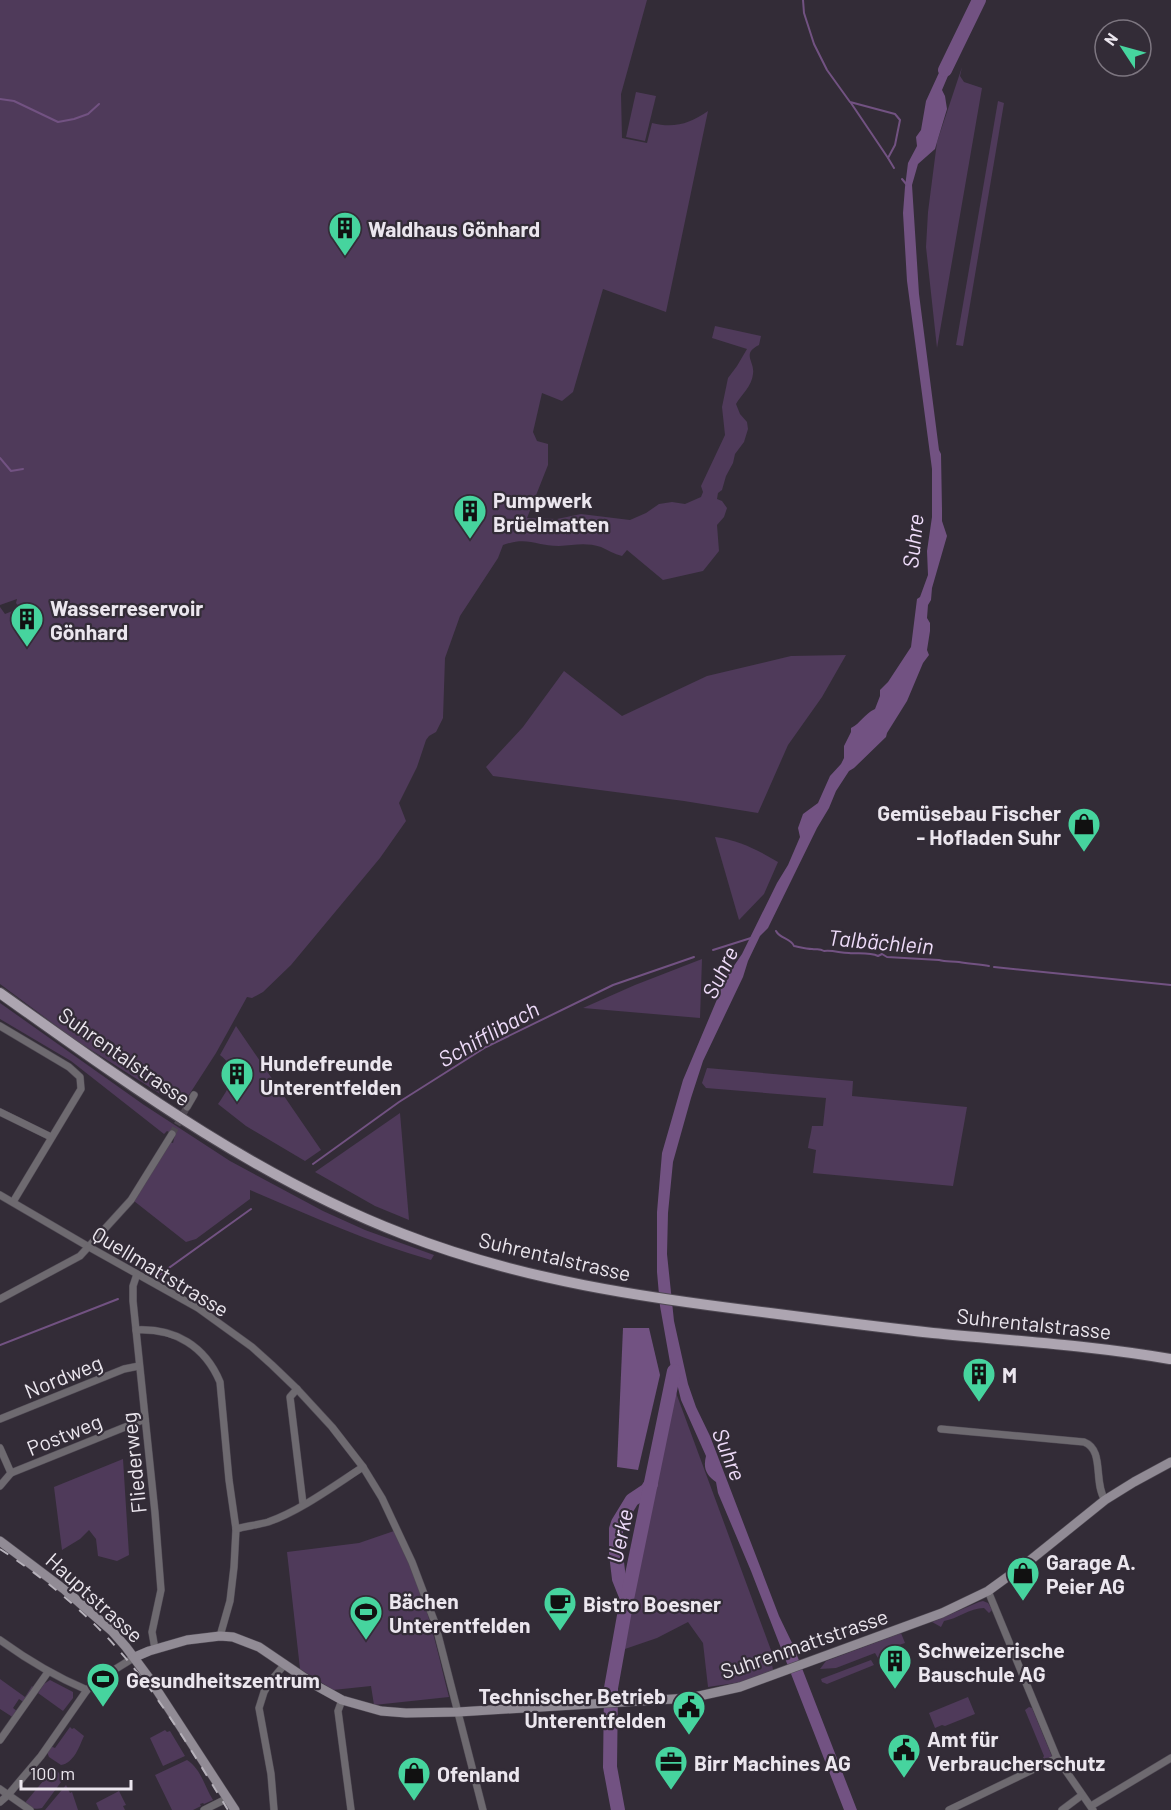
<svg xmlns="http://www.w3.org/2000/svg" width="1171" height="1810" font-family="Barlow,sans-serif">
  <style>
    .green { fill: #4f3a5a }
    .water { fill: #725282 }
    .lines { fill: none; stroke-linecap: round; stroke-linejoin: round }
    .stream { stroke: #725282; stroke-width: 2 }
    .river { stroke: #725282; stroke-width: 14 }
    .street-tunnel { stroke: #4f4852; stroke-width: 7; stroke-dasharray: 7 3.5; stroke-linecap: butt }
    .street-casing { stroke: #504a54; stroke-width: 8 }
    .secondary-casing { stroke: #504a54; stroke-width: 10 }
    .primary-casing { stroke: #504a54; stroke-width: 12 }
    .street { stroke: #6e6a70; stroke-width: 7 }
    .secondary { stroke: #918b95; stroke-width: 9 }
    .primary { stroke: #ada5b1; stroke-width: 10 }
    .rail { stroke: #b6b1ba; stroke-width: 2; stroke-dasharray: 10 10; stroke-linecap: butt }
    .labels { text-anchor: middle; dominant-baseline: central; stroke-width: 4.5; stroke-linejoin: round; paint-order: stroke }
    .poi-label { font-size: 21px; font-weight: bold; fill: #ebe6ee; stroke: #332c37; text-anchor: start }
    .street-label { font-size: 21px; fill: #ebe6ee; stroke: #332c37 }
    .water-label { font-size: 22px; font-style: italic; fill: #efdcfa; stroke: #332c37 }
  </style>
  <rect width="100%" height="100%" fill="#332c37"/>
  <g class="green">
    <path d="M0,0H647L621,94L622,138L647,143L652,123C675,129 690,123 708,111L666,312L603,289L573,392L562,401L542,393L533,432L537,441L548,444V465L527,518L557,519L581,514L630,520L646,513L659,504L672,502L685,504L701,497L703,492L701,486L725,435L722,407L728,378L737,366L747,349L712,338L715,326L761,336L759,345C741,354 755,361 753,374C752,386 741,395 736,404L740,414L747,422L748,429L744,442L735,454L733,463L726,476L722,490L718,493L717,499L722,501L727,508L724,517L717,525L719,551L703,571L663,580L627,550L622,556C614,554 608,550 601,547C586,542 574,545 559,546C536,546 528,536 503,545L498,558L460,616L445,658L443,718L436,732L429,736L426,740L417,767L399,803L406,821L380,858L291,965L263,992L252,998L247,997L216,1053L185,1101L162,1095L74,1039L0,984V607L5,614L20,608L16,603L17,599L0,605Z"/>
    <path d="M962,67L960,76L964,82L982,88L937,348L926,247L928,212L937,142Z"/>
    <path d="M636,92L656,96L645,141L626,137Z"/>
    <path d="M998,101L1004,103L963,346L956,345Z"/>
    <path d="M846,655L822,697L788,745L758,813L684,801L493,776L486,767L523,727L564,671L622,716L707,676L791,656Z"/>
    <path d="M715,837C738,840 758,850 778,862L764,894L739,920Z"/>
    <path d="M702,959L700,1018L583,1008L635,985Z"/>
    <path d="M0,1003L144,1105L230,1161L323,1211L365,1230L434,1255L431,1260C368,1242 309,1215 250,1190V1199L196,1239L186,1242L134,1201L170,1142L173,1143L175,1135L167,1131L164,1134L71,1061L0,1019Z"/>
    <path d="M236,1026L321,1150L305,1161L246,1126L218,1104C230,1086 241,1071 220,1055Z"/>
    <path d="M707,1068L853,1081L852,1096L967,1107L953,1186L813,1173L816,1150L808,1148C809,1140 811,1134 812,1126H823L826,1098L706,1088L702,1083Z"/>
    <path d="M400,1113L409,1220L375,1206L315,1172Z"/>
    <path d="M675,1390L775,1661L772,1664L773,1670L742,1682L708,1687L703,1643L688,1622L657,1638L622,1650Z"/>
    <path d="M123,1459L129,1555L117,1561L98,1556L96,1539L89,1530L80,1539L62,1550L54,1487Z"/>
    <path d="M394,1531C423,1582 435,1641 449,1697L374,1705L371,1686L333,1690L300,1669L287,1552L359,1543Z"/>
    <path d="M983,1601L988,1603L992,1610L989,1613L984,1608C970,1608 957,1619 944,1621L941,1627L932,1622L979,1602Z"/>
    <path d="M901,1633L905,1643L893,1647L894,1650L878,1658L875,1653L836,1668L820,1669L826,1661Z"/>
    <path d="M871,1660L874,1665L827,1684L822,1682L821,1679Z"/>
    <path d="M0,1679L25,1697L32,1686L35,1689L25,1703L19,1699L13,1708L18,1712L14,1718L0,1709Z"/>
    <path d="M50,1680L73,1692V1698L63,1711L38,1693L44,1684Z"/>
    <path d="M968,1697L975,1714L945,1726L942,1725L935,1728L929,1713Z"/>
    <path d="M1029,1707L1032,1708L1053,1759L1048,1761L1043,1758L1044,1756L1025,1710Z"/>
    <path d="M70,1727L72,1729L74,1728L84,1736C79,1747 74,1763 61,1765L49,1757L47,1752L50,1746L55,1748Z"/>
    <path d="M165,1730L167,1732L170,1731L185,1756L163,1766L150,1738Z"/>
    <path d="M187,1760C202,1770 204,1786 213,1800L204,1804L203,1803L200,1804L201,1806L193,1810H172L155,1775Z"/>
    <path d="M54,1768L61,1775V1782L42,1808C35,1810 30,1808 24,1804Z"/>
    <path d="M66,1785L70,1793L72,1792L78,1810H45Z"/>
    <path d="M119,1791L126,1805L123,1806L125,1810H99L96,1803Z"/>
  </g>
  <g class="water">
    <path d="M948,53L956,57L942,90L945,96L947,109L937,142L935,149L918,164L912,185L919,294L939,450L941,454L942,510V521L947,536L932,588L931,600L928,605L927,618L930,623V631L927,650L929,655L923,663L907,701L887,733L886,737L854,768L849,771L836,791L829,808L817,828L768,928L760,936L748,961L743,977L703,1061L691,1098L673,1162L668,1213L667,1254L674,1321L688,1384L696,1407L710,1436L779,1616L793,1645L857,1810H844L751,1571L718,1493L716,1482C706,1475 703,1468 706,1456L681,1400L674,1371L671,1368L660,1306L657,1272V1212L662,1153L683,1080L718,997L723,982L742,954L777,883L788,865L800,837L798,828L803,814L818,803L830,776L841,764L844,758V746L851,732V728C861,723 864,714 875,709L880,696V690L888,682L911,647L917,599L920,597L928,575L927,551L932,517V469L907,281L903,213L905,187L908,163L917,146L916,137L921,130L926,101Z"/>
    <path d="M623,1328H649L660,1375L638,1470L617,1467Z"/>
  </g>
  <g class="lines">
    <g class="stream">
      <path d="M803,0L804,13L814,44L827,70L850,102L895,114L900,120L895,145L888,158L894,168"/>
      <path d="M0,99L14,101L58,122L74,119L88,114L99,104"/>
      <path d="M851,103L888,158"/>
      <path d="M902,179L907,185"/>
      <path d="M0,458L11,471L23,469"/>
      <path d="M776,931C780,939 791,938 794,946C799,947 807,949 812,949C817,950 819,948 824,951C834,950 840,953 849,953C858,954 870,952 878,956L882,954L887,957L939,960C946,962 952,961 959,962C969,964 979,964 989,966"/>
      <path d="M713,950L751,938"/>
      <path d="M994,967L1171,985"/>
      <path d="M313,1164L399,1102L486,1047L613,985L694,957"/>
      <path d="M159,1275L251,1209"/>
      <path d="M0,1345L118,1299"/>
    </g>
    <g class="river">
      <path d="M945,70L979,0"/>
      <path d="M627,1599L619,1579L616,1554V1529L618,1523L632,1500L647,1490L651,1484"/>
      <path d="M618,1810L610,1767L611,1688L627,1599L674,1371"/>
    </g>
    <path class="street-tunnel" d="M172,1134L187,1107"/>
    <g class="street-casing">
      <g id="street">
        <path d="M0,1026L69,1067L80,1077L81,1089L13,1202"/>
        <path d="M187,1107L194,1095"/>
        <path d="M0,1112L51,1137"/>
        <path d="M0,1195L89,1247L198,1308L252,1347L272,1365L297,1389L332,1427L363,1467L382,1498L412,1562L435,1623L483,1810"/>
        <path d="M137,1274L133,1286V1301L155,1513L161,1590L152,1632L155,1649"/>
        <path d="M0,1299L80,1256L131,1200L172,1134"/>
        <path d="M136,1330C175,1328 205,1346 220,1382L229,1480L236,1529L234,1567L230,1601L220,1636"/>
        <path d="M297,1389L290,1397L303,1504"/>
        <path d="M0,1419L124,1369L139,1366"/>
        <path d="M941,1429L1084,1442C1105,1450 1093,1482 1105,1500"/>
        <path d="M0,1448L11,1473"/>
        <path d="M0,1486L11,1473L145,1419"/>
        <path d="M236,1529C246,1526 258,1525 268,1522C300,1511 335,1485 363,1467"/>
        <path d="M988,1591L1057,1758L1093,1810"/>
        <path d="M0,1640C29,1661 54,1676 87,1690"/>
        <path d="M342,1700L338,1711L351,1810"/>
        <path d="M0,1740L48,1672"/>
        <path d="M0,1789L30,1810"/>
        <path d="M0,1802L8,1795L41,1756L87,1690L101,1678L135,1657"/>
        <path d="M1091,1806L1171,1758"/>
        <path d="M204,1810L228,1798"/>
        <path d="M274,1810L271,1774L259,1708L264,1692L269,1683L285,1664"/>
        <path d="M949,1810L1057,1758"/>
        <path d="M1062,1810L1082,1795"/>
      </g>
    </g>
    <g class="secondary-casing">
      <g id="secondary">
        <path d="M0,1541L65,1590L112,1631L126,1647L149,1678L235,1810"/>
        <path d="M135,1657L149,1651L187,1640L220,1636L233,1637L259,1647L315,1685L342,1700L381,1711L406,1713L458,1712L690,1698L740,1687L942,1613L988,1591L1028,1562L1105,1500L1134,1482L1171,1462"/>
      </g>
    </g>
    <g class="primary-casing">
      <path id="primary" d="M0,993C128,1084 255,1177 403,1234C520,1280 646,1298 770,1313C824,1320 878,1327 933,1333C1012,1341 1091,1345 1170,1359"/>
    </g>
    <use href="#street" class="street"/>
    <use href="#secondary" class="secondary"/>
    <use href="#primary" class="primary"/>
    <path class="rail" d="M0,1549C47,1580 92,1617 128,1661C166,1706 197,1760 228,1810"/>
  </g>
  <defs>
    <g id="building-pin" transform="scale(1.725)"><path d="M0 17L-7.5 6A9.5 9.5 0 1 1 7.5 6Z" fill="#46d49e" stroke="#332c37"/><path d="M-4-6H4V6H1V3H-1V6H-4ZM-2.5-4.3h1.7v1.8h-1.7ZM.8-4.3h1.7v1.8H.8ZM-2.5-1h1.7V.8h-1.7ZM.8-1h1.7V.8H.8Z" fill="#111"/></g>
    <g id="shop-pin" transform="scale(1.725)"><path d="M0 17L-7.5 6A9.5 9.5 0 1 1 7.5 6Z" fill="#46d49e" stroke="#332c37"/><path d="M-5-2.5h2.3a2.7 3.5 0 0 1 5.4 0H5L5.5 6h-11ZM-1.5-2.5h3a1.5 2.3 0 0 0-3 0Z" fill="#111"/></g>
    <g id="cafe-pin" transform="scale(1.725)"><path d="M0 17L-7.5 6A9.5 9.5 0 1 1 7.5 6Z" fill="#46d49e" stroke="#332c37"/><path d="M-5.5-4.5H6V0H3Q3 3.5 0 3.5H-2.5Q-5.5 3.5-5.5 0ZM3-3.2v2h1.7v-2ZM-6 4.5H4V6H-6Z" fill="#111"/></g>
    <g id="stadium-pin" transform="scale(1.725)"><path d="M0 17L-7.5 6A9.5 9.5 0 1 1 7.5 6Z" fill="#46d49e" stroke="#332c37"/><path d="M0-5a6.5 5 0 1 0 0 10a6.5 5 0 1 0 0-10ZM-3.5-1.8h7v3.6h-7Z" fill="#111"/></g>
    <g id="civic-pin" transform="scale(1.725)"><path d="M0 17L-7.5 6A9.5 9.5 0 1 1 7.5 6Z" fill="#46d49e" stroke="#332c37"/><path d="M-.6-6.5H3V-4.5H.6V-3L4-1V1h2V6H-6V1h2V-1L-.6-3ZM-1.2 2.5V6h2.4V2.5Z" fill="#111"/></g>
    <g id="office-pin" transform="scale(1.725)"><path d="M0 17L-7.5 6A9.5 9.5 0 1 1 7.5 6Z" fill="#46d49e" stroke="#332c37"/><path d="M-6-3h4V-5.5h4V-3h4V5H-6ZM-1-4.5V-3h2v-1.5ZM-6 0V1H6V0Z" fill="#111"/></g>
  </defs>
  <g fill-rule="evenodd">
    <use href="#building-pin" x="345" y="228"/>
    <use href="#building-pin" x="470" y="511"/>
    <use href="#building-pin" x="27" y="619"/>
    <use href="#shop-pin" x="1084" y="824"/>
    <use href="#building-pin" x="237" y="1074"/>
    <use href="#building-pin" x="979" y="1374"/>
    <use href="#shop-pin" x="1023" y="1573"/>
    <use href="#cafe-pin" x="560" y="1603"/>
    <use href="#stadium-pin" x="366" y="1612"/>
    <use href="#building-pin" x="895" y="1661"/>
    <use href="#stadium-pin" x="103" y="1679"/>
    <use href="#civic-pin" x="689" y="1707"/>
    <use href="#civic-pin" x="904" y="1750"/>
    <use href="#office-pin" x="671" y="1762"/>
    <use href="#shop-pin" x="414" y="1773"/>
  </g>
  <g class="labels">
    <g class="poi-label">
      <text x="368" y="228">Waldhaus Gönhard</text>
      <text x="493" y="499">Pumpwerk<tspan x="493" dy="24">Brüelmatten</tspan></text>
      <text x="50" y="607">Wasserreservoir<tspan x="50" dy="24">Gönhard</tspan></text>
      <text x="1061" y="812" text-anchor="end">Gemüsebau Fischer<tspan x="1061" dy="24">- Hofladen Suhr</tspan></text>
      <text x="260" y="1062">Hundefreunde<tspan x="260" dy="24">Unterentfelden</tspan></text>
      <text x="1002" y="1374">M</text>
      <text x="1046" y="1561">Garage A.<tspan x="1046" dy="24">Peier AG</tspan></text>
      <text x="389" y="1600">Bächen<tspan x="389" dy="24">Unterentfelden</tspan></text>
      <text x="583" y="1603">Bistro Boesner</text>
      <text x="918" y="1649">Schweizerische<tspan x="918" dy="24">Bauschule AG</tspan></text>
      <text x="126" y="1679">Gesundheitszentrum</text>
      <text x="666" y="1695" text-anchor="end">Technischer Betrieb<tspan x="666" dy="24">Unterentfelden</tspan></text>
      <text x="927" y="1738">Amt für<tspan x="927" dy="24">Verbraucherschutz</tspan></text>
      <text x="694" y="1762">Birr Machines AG</text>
      <text x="437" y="1773">Ofenland</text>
    </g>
    <g class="street-label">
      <text transform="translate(125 1056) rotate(35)">Suhrentalstrasse</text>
      <text transform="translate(555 1256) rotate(13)">Suhrentalstrasse</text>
      <text transform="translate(161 1271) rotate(31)">Quellmattstrasse</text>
      <text transform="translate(1034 1323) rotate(6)">Suhrentalstrasse</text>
      <text transform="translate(63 1376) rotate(-22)">Nordweg</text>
      <text transform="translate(64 1434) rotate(-22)">Postweg</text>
      <text transform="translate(133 1463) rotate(-96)">Fliederweg</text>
      <text transform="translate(95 1597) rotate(42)">Hauptstrasse</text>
      <text transform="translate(804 1643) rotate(-19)">Suhrenmattstrasse</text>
    </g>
    <g class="water-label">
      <text transform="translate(912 541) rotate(-84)">Suhre</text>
      <text transform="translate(881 941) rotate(5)">Talbächlein</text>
      <text transform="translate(719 972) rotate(-64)">Suhre</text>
      <text transform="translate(488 1033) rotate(-29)">Schifflibach</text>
      <text transform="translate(730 1454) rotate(68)">Suhre</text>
      <text transform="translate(619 1536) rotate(-78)">Uerke</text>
    </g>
  </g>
  <g transform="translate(1123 48) rotate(306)"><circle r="28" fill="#332c37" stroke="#7d7680" stroke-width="1.5"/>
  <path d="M0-4.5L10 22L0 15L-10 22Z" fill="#46d49e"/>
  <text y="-9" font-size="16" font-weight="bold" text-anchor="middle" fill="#ebe6ee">N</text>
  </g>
  <path d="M21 1780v9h110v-9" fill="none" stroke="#ebe6ee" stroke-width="3"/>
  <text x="30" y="1780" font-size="18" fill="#ebe6ee" stroke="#332c37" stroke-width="4.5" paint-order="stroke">100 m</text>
</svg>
